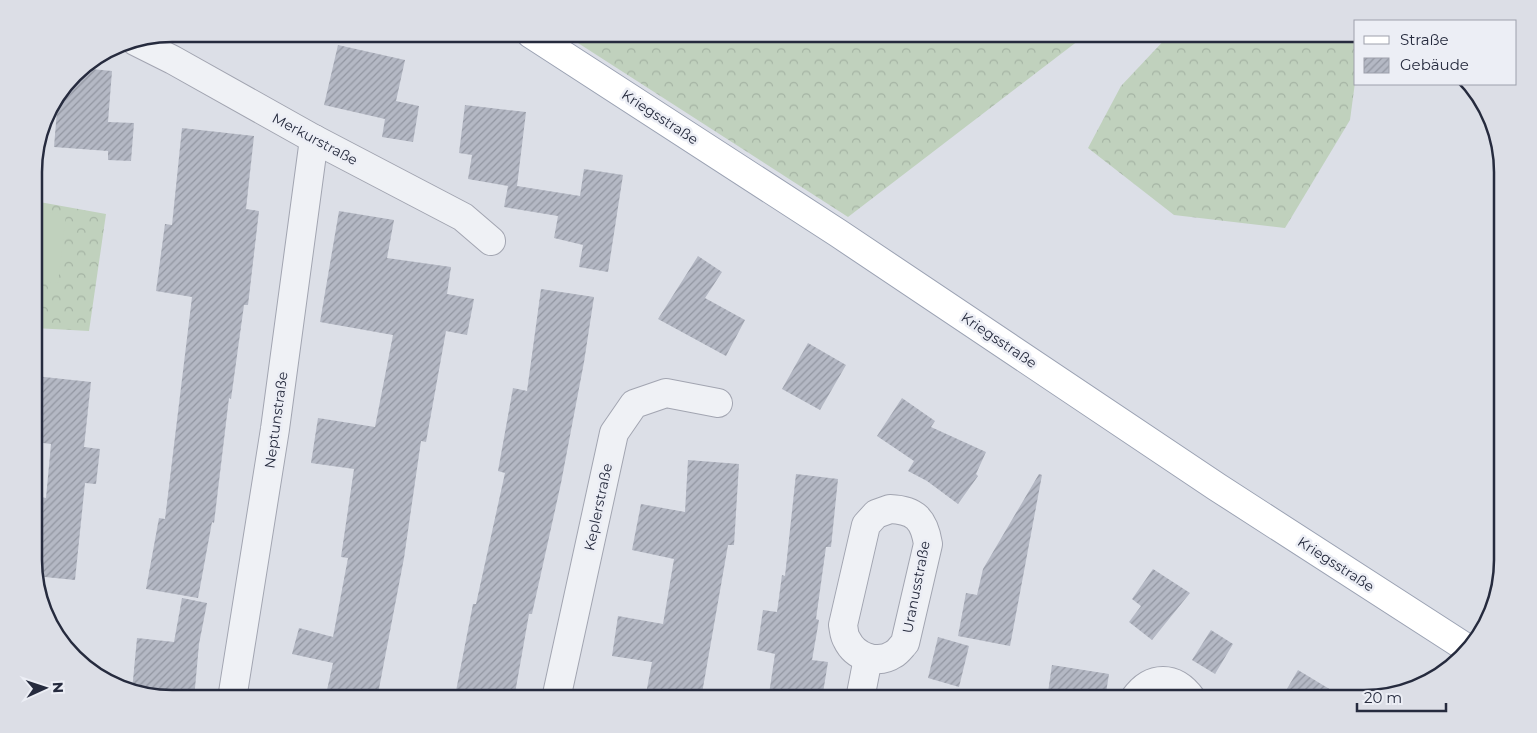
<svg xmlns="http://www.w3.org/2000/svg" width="1537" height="733" font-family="Montserrat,sans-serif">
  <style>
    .forest { fill: url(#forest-crowns) }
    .pitch { fill: #c0d1bd }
    .building { fill: url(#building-hatch) }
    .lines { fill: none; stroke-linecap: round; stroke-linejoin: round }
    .minor-casing { stroke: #a2a5b1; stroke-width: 30 }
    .major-casing { stroke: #9ba2b3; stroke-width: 30 }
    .minor { stroke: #eff1f5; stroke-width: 28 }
    .major { stroke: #fff; stroke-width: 28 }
    .labels { text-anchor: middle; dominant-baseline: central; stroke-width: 5; stroke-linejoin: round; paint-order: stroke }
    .street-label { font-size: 14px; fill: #262b3e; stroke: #eceef5 }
    .rim { fill: none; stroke: #262b3e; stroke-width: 2.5 }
  </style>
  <defs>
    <pattern id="forest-crowns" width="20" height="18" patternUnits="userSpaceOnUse" patternTransform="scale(1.25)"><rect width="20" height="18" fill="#c0d1bd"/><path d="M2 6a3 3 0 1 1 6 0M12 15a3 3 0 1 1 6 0" fill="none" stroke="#a5b4a4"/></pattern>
    <pattern id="building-hatch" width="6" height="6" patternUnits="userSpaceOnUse" patternTransform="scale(1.25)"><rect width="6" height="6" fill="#b4b8c4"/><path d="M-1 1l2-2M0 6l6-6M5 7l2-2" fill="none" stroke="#9296a1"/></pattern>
  </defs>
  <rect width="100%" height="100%" fill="#dcdfe7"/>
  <g class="forest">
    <path d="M564,34H1087L848,217Z"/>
    <path d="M1170,34H1356V75L1350,120L1285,228L1174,215L1088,148L1121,86Z"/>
    <path d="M34,201L106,214L89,331L34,328Z"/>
  </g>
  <path class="pitch" d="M34,210L66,214L58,283L34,280Z"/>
  <g class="building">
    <path d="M338,45L405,60L396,101L419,106L413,142L382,137L385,119L324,105Z"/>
    <path d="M81,68L112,71L108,122L134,123L131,161L108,160V151L54,147L58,98Z"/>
    <path d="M465,105L526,112L517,186L580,196L584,169L623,175L608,272L579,267L583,245L554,238L558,216L504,207L508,186L468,179L472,155L459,153Z"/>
    <path d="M182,128L254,136L246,209L259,211L248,305H244L231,399L229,398L214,523L212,522L198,598L146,589L159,518L165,519L192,297L156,291L165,224L172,225Z"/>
    <path d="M339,211L394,220L387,258L451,267L447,294L474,299L467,335L446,331L426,442L421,441L404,558L377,699H325L333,663L292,654L299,628L333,637L348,558L341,557L354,469L311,463L318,418L375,427L393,335L320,322Z"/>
    <path d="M698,256L722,272L705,298L745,320L726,356L658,319Z"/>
    <path d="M541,289L594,297L584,362L561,483L532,614H529L514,699H464L465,694L456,691L473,604H476L505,473L498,471L513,388L527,391Z"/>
    <path d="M808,343L846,365L820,410L782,389Z"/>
    <path d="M35,376L91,382L84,447L100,449L96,484L85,483L75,580L35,576V496L46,498L51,444L35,442Z"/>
    <path d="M902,398L935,421L931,427L986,452L976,474L978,476L958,504L927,481L908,471L914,461L877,436Z"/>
    <path d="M688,460L739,464L734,545H728L701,699H645L652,662L612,656L618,616L663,624L674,559L632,550L641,504L685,512Z"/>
    <path d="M796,474L838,479L831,547H826L816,619L819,620L812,660L828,662L822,699H785L786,696L769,694L775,654L757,650L763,610L777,612L782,575L785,576Z"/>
    <path d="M1039,474L1042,475L1010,646L958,636L966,593L977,595L983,569Z"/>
    <path d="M1153,569L1190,593L1152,640L1129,622L1141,606L1132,599Z"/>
    <path d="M182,598L207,603L199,644L194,699H172L132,691L137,638L174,642Z"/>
    <path d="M1211,630L1233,644L1215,674L1192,660Z"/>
    <path d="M938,637L969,646L959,687L928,678Z"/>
    <path d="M1052,665L1109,674L1105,699H1047Z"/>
    <path d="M1298,670L1346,699H1281Z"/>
  </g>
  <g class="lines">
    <g class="minor-casing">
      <g id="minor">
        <path d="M135,41L173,60L314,139L463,217L491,241"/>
        <path d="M890,509C915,510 924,519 928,544L905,643C902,646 898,652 894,654C878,665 855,657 847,640C844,636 844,630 843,625L866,525L876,514Z"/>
        <path d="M232,699L275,429L314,139"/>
        <path d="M556,699L614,433L634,404L666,393L718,403"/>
        <path d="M860,699L868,658"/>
        <path d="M1134,699C1151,675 1175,675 1192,699"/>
      </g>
    </g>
    <g class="major-casing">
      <path id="major" d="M531,34L838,233L1217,487L1465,647"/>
    </g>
    <use href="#minor" class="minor"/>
    <use href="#major" class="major"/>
  </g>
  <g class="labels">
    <g class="street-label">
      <text transform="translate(660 117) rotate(33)">Kriegsstraße</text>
      <text transform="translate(315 139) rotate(28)">Merkurstraße</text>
      <text transform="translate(999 340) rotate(34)">Kriegsstraße</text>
      <text transform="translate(276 420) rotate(-82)">Neptunstraße</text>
      <text transform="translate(598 507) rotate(-78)">Keplerstraße</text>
      <text transform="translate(1336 564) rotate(33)">Kriegsstraße</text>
      <text transform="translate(916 587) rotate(-79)">Uranusstraße</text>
    </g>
  </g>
  <path d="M0 0H1537V733H0ZM172 42H1364A130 130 0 0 1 1494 172V560A130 130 0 0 1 1364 690H172A130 130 0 0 1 42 560V172A130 130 0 0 1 172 42Z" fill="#dcdee6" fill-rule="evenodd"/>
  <path class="rim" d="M172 42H1364A130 130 0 0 1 1494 172V560A130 130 0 0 1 1364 690H172A130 130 0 0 1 42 560V172A130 130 0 0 1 172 42Z"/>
  <rect x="1354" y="20" width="162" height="65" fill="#eceef5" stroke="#9da0ac"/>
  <rect x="1364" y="36" width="25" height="8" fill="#ffffff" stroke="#9da0ac"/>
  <text x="1400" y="45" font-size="15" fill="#262b3e">Straße</text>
  <rect x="1364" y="58" width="25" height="15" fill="url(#building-hatch)" stroke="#9da0ac"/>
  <text x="1400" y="70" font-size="15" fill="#262b3e">Gebäude</text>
  <g transform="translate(45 688) rotate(87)" stroke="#eceef5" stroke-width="4" paint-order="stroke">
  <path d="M0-4L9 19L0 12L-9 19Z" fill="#262b3e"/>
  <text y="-8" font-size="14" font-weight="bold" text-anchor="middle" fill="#262b3e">N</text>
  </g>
  <path d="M1357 703v8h89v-8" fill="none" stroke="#262b3e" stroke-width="2.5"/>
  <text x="1364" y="703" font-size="15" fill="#262b3e" stroke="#eceef5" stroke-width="4" paint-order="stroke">20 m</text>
</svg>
